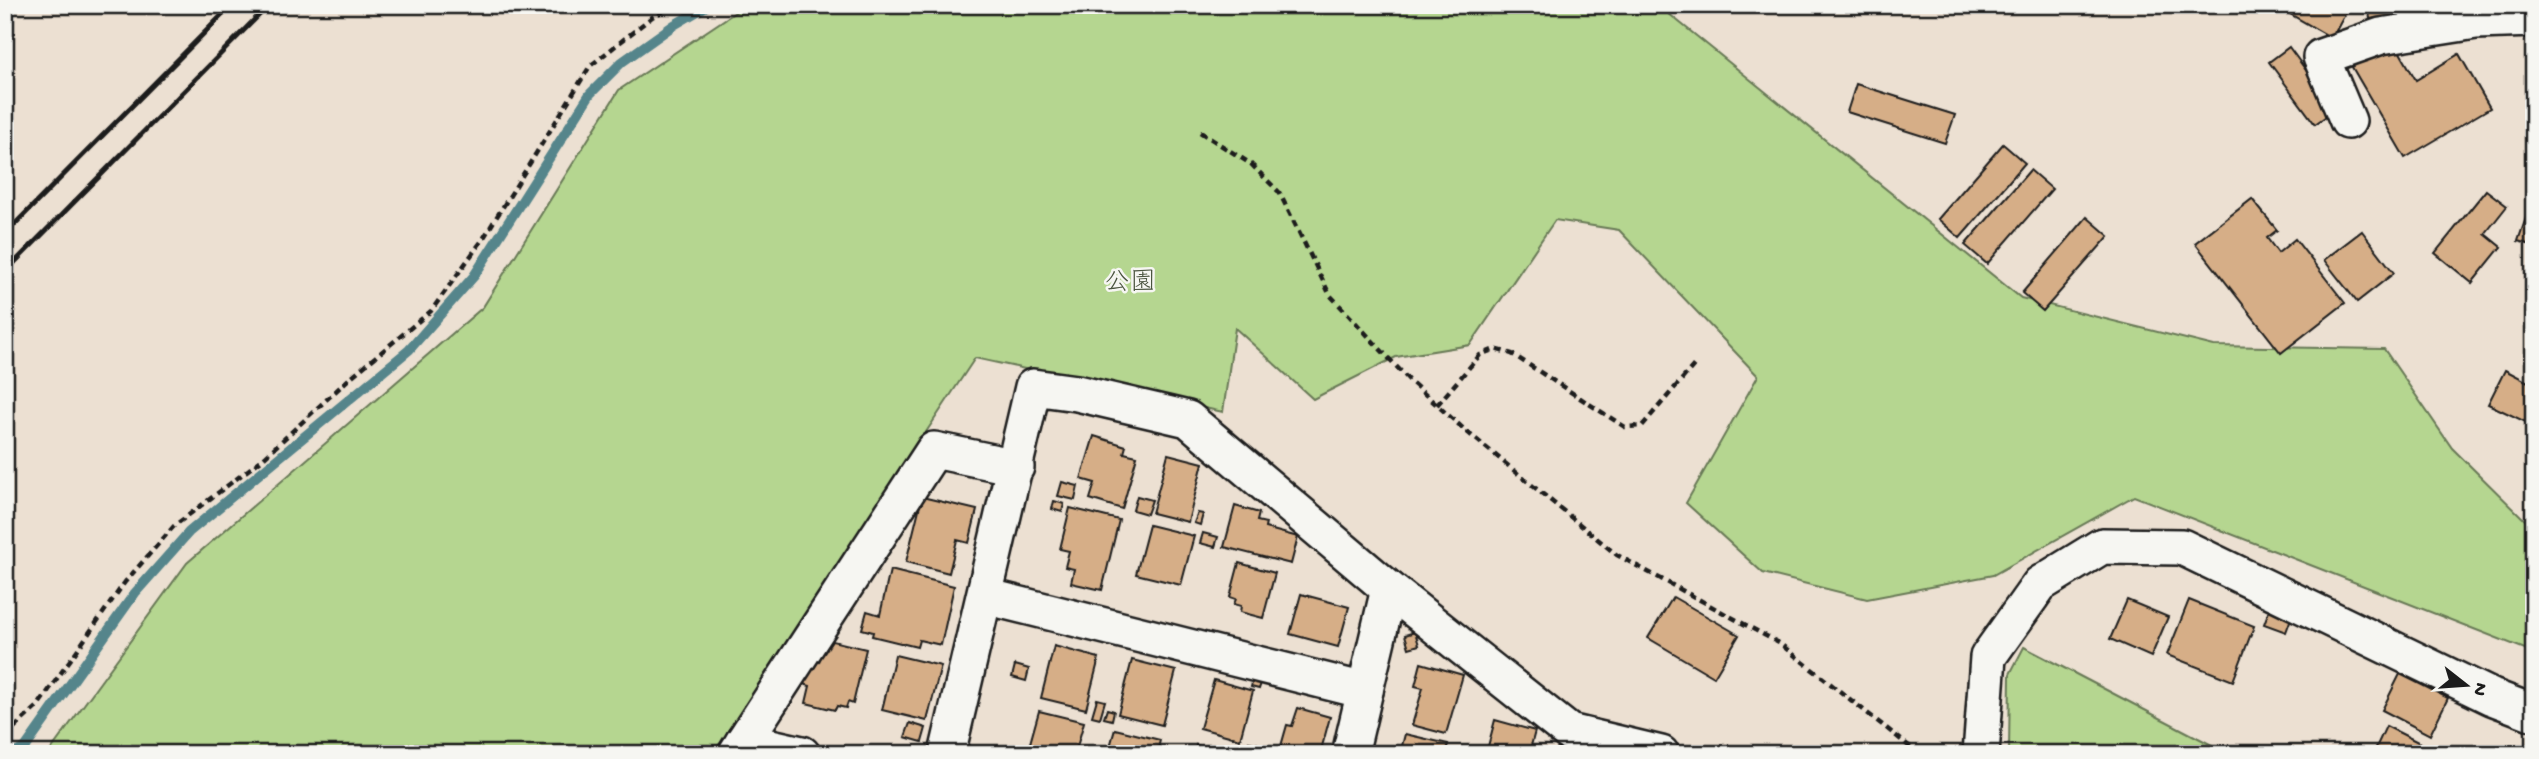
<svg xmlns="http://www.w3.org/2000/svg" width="2539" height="759" font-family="'Gochi Hand','Klee One',sans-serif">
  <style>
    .green { fill: #b5d690; stroke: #687956; stroke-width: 2 }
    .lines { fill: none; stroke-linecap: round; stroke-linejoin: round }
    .stream { stroke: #55858b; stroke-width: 10 }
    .building { fill: #d6ae87; stroke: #1c1c1c; stroke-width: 2 }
    .street-casing { stroke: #1c1c1c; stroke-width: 40 }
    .path { stroke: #1c1c1c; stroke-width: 4.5; stroke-dasharray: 7 5; stroke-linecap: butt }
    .street { stroke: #f6f6f2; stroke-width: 35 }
    .rail { stroke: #1c1c1c; stroke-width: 5 }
    .labels { text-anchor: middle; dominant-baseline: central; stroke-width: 5; stroke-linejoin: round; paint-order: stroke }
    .park-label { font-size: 26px; fill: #4a543f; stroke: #f6f6f2 }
  </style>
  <rect width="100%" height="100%" fill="#ece0d2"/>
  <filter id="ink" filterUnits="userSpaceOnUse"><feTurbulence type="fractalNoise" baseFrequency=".0143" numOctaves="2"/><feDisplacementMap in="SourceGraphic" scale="14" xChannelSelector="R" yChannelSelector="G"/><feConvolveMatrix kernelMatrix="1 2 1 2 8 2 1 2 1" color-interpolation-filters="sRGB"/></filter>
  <g filter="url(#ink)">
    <g class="green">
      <path d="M746,5H1658L2021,298L2214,346L2384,349L2452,448L2534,529V644L2530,651L2134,496L1993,575L1867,599L1763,573L1686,503L1758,376L1619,230L1555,220L1470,345L1396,357L1313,399L1235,328L1223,412L975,358L713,754H48L187,563L483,307L619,90Z"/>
      <path d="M2024,647L2229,754H2009L2010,674Z"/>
    </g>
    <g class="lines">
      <path class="stream" d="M13,754L25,748L135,593L189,532L409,350L474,276L590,94L622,62L674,25L708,5"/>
    </g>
    <g class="building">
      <path d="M1880,5H1897L1895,11Z"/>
      <path d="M2288,5H2350L2332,38L2285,11Z"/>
      <path d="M2368,5H2444V8L2370,19Z"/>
      <path d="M2394,42L2416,80L2459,54L2490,108L2405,158L2352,67Z"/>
      <path d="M2289,47L2335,110L2315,124L2269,62Z"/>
      <path d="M1856,84L1955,115L1945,143L1847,112Z"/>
      <path d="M2003,144L2025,163L1960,238L1938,219Z"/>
      <path d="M2030,170L2052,189L1987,264L1965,245Z"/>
      <path d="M2486,190L2507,206L2485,234L2501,247L2472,283L2435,253Z"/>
      <path d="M2252,199L2277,230L2267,238L2278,253L2295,239L2345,303L2281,353L2195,243Z"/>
      <path d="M2527,215L2534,217V246L2518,241Z"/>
      <path d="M2087,217L2109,236L2043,311L2022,293Z"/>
      <path d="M2362,231L2394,273L2357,302L2324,260Z"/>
      <path d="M2505,370L2534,385V426L2488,404Z"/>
      <path d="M1094,436L1126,446L1124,453L1137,456L1122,509L1090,499L1095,483L1081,479Z"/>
      <path d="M1168,454L1203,463L1188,522L1152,513Z"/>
      <path d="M1062,482L1078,486L1075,500L1058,496Z"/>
      <path d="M1137,496L1152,500L1147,514L1133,510Z"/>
      <path d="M922,497L977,510L969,543L957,540L949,573L906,562Z"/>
      <path d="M1054,501L1064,504L1062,512L1052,509Z"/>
      <path d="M1235,506L1259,513L1257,521L1266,523L1265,528L1298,537L1291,564L1224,547Z"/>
      <path d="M1070,508L1119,520L1102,590L1071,583L1074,569L1065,567L1069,551L1060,549Z"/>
      <path d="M1198,513L1203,514L1200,525L1194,523Z"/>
      <path d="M1149,525L1194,536L1181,585L1136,574Z"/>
      <path d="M1203,533L1218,537L1215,547L1200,543Z"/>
      <path d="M1239,563L1275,573L1263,618L1240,612L1241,606L1234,604L1236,599L1230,597Z"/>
      <path d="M890,570L954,586L941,645L919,640L917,647L872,636L873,632L862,629L867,611L880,615Z"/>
      <path d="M1301,594L1349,607L1338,647L1290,634Z"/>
      <path d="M1673,597L1739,635L1714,677L1648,638Z"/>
      <path d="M2127,600L2168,617L2151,657L2110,639Z"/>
      <path d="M2189,600L2254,626L2233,681L2167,655Z"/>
      <path d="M2272,602L2294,610L2286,632L2264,624Z"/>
      <path d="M1415,632L1419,645L1409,648L1405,635Z"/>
      <path d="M824,639L866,649L853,704L848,702L846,708L837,706L835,710L806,703L810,686L800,683L806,659L819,662Z"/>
      <path d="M1054,646L1099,658L1086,709L1041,698Z"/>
      <path d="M895,655L941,666L927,721L882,710Z"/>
      <path d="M1132,660L1176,671L1162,725L1118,714Z"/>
      <path d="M1421,663L1463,675L1446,734L1412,725L1423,688L1415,686Z"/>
      <path d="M1015,665L1029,669L1026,681L1012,677Z"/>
      <path d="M2400,674L2448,698L2430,735L2382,710Z"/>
      <path d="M1254,675L1263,677L1259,689L1251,687Z"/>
      <path d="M1214,680L1253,691L1240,739L1200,728Z"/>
      <path d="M1097,699L1105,701L1100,718L1092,716Z"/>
      <path d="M1298,708L1330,717L1320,754L1279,753L1287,725L1292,726Z"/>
      <path d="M1107,709L1114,711L1112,720L1104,718Z"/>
      <path d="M1039,711L1084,722L1075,754H1027Z"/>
      <path d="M1495,720L1535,731L1531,746L1542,749L1540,754H1486Z"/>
      <path d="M910,723L926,728L922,742L905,737Z"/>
      <path d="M2386,726L2442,754H2373Z"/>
      <path d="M1115,729L1160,740L1157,754H1108Z"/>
      <path d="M1405,734L1448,744L1445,754H1400Z"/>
      <path d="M1249,742L1263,745L1261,754L1248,750Z"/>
      <path d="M1196,745L1226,754H1194Z"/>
    </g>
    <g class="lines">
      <g class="street-casing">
        <g id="street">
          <path d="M2348,121L2321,57L2381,36L2476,21L2534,19"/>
          <path d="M985,596L1365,691"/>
          <path d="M744,741L934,450L1016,467"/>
          <path d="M736,754L744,741L802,754"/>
          <path d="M947,754L1033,387L1077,393L1188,419L1389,589L1569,732L1661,754"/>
          <path d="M1350,754L1389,589"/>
          <path d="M1981,754L1988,657L2040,584L2102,546L2182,547L2492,697L2534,713"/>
        </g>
      </g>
      <g class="path">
        <path d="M1200,132L1251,164L1279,192L1330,295L1409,380L1466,431L1617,555L1779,643L1919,754"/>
        <path d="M1437,405L1480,355L1495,349L1512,354L1625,427L1642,426L1695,364"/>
        <path d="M5,736L37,707L125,582L174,526L260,461L351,377L431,311L483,239L590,66L652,17L675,5"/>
      </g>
      <use href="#street" class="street"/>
      <g class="rail">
        <path d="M5,234L232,5"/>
        <path d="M5,272L269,5"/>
      </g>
    </g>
  </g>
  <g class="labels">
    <g class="park-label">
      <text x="1130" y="284">公園</text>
    </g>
  </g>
  <rect width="2539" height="759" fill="none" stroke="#f6f6f2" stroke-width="28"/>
  <rect x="14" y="14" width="2511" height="731" fill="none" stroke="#1c1c1c" stroke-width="2.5" filter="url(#ink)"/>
  <g transform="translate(2466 685) rotate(107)" stroke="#f6f6f2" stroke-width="5" paint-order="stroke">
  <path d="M0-5L12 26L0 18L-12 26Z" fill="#1c1c1c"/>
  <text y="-10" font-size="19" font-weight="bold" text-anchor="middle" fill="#1c1c1c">N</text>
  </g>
</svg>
